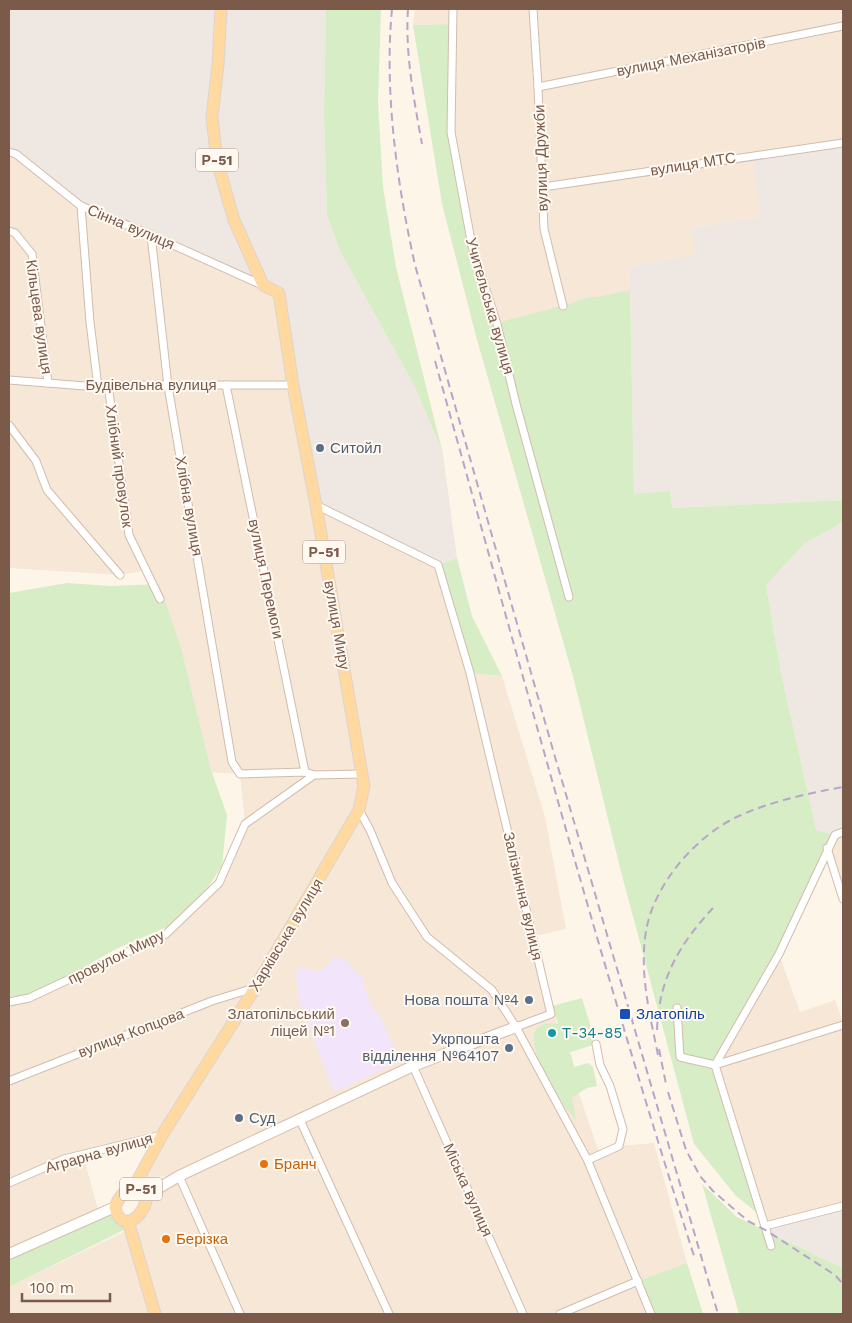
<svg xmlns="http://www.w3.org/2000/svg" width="852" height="1323" font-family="'Work Sans',sans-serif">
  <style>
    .residential { fill: #f6e7d7 }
    .industrial { fill: #efe8e2 }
    .education { fill: #f2e5fb }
    .green { fill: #d6edc6 }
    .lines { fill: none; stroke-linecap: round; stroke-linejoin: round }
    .street-casing { stroke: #d2bcad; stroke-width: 9 }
    .secondary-casing { stroke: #d7bfad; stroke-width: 12 }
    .primary-casing { stroke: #ddd4d0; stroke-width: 13 }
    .street { stroke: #fff; stroke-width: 7 }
    .secondary { stroke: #fff; stroke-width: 10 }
    .primary { stroke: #ffd99f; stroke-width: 11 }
    .rail { stroke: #b8a5ca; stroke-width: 2; stroke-dasharray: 8 5; stroke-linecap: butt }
    .service-dot { fill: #5c6f8a; stroke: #fff9f1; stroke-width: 2 }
    .transit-dot { fill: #1a4fb4; stroke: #fff9f1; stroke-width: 2 }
    .education-dot { fill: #8d6e63; stroke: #fff9f1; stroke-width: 2 }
    .culture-dot { fill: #0f9aa8; stroke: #fff9f1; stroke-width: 2 }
    .food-dot { fill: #e8710a; stroke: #fff9f1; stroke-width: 2 }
    .labels { text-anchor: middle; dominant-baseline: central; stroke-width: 4; stroke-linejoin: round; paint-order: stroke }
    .shield { fill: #fff9f1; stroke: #a38a7c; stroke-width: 1 }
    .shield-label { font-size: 14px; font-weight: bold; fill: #7b5a4a }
    .street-label { font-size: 15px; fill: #7b5a4a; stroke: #fff9f1 }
    .service-label { font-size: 15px; fill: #4e5e75; stroke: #fff9f1; text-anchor: start }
    .education-label { font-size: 15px; fill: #785e54; stroke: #fff9f1; text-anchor: end }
    .transit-label { font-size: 15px; fill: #164399; stroke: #fff9f1; text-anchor: start }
    .culture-label { font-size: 15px; fill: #0d838f; stroke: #fff9f1; text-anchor: start }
    .food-label { font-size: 15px; fill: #c56008; stroke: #fff9f1; text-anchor: start }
  </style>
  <rect width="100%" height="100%" fill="#fef5e9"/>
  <g class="residential">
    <path d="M415,9H843V143L761,216L692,228L696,254L628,267L630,290L497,324L472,246L451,132L452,24L413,25Z"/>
    <path d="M9,152L279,293L438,565L470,673L502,676L545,817L566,929L535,936L555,1018L569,1065L600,1155L619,1146L654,1143L687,1263L638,1281L651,1314H9V1287L130,1229L156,1192L178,1176L147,1177L162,1136L83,1155L99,1213L9,1254V1002L166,934L219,883L245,823L240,774L204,772L149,570L120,575L9,568Z"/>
    <path d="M843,832V899L827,848L835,835Z"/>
    <path d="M779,954L800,1012L835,1000L843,1023V1206L765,1226L715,1065Z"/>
  </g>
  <g class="industrial">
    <path d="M9,9H326L324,114L327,215L339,249L415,387L443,454L457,558L438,565L316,505L278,293L81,206L9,152Z"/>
    <path d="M843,143V500L672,508L634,494L630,290L628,267L695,254L692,228L761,216L752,155Z"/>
    <path d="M843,522V832L835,835L816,831L781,673L766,585L805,543Z"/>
    <path d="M843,1206V1268L767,1231L765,1226Z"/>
  </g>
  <path class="education" d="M333,957L342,958L366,981L363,984L370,1002L377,1013L379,1014L399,1058V1062L334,1092L298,999L296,974L298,967L318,971L329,965Z"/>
  <g class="green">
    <path d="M326,9H381L378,103L383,187L396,267L443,454L415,387L339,249L327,215L324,114Z"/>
    <path d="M453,24L451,132L472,246L497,323L573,303L589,297H597L630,290L634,494L670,491L672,508L843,500V522L805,543L766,585L781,673L816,830L835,835L779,954L715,1065L760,1215L736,1196L694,1144L620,868L574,680L476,336L442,204L413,25Z"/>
    <path d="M457,558L472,616L502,676L470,673L438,565Z"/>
    <path d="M67,583L111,586L159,584L181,648L210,767L227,815L222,866L196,905L167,927L116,949L34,995L9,997V593Z"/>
    <path d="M582,998L596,1044L568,1053L571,1054L574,1067L588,1063L593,1067L597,1086L587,1088L572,1097L576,1120C561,1105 501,1015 558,1024L552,1006Z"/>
    <path d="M702,1184L737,1217L843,1268V1314H739Z"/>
    <path d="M108,1212L121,1222L126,1229L9,1287V1254Z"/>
    <path d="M687,1263L703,1314H651L638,1281Z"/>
  </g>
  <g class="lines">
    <g class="street-casing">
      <g id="street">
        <path d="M453,9L451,132L472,246L497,324L516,404L569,597"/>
        <path d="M533,9L538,87L544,229L563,306"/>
        <path d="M538,87L843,26"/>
        <path d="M9,152L16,154L81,206L151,235L262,285"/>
        <path d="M543,187L843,143"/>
        <path d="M81,206L90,322L98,387"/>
        <path d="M9,231L15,233L32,254L48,383"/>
        <path d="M151,235L168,386L232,762L240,774L305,772L314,775"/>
        <path d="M9,380L98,387L108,385H293"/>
        <path d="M108,385L129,535L160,599"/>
        <path d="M226,385L305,772"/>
        <path d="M9,425L36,461L47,490L120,575"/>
        <path d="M316,505L438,565L470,673L551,1014L516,1027L587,1159L651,1314"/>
        <path d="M359,810L370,830L392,883L427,937L492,990L516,1027"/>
        <path d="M827,848L843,899"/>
        <path d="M9,1002L29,998L166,934L219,883L245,824L314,775L363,774"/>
        <path d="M677,1008L680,1057L715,1065"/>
        <path d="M715,1065L843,1025"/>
        <path d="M413,1066L523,1314"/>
        <path d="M9,1081L212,1001L254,988"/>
        <path d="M300,1120L389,1314"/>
        <path d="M588,1160L619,1146L623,1129L610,1086L600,1065L596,1044"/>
        <path d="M179,1176L240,1314"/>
        <path d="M9,1183L64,1159L162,1135"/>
        <path d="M765,1226L843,1206"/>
        <path d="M771,1246L715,1065L779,954L835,835L843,832"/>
        <path d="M560,1314L638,1281"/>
      </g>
    </g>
    <g class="secondary-casing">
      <g id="secondary">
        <path d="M147,1195L179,1176L413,1066L516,1027"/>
        <path d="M9,1254L115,1207"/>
      </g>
    </g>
    <g class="primary-casing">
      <g id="primary">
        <path d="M134,1187L162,1135L255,988L359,810L364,786L316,505L293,385L279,293L263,285L234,220L217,161L212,117L218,65L221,9"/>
        <path d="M134,1187L141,1189L147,1195C146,1216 121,1236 115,1207C119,1197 124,1190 134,1187Z"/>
        <path d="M128,1221L155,1314"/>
      </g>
    </g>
    <use href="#street" class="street"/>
    <use href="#secondary" class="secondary"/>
    <use href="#primary" class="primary"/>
    <g class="rail">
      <path d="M392,9C384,91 397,184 415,265L553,750L718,1314"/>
      <path d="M408,9C405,54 414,100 422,144"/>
      <path d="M435,361C519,661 600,963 695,1259"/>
      <path d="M657,1030C659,978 679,945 713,908"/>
      <path d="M659,1049L666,1084"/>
      <path d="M658,1055C650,1015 639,973 646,931C654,884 697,834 741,815C773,801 809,793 843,787"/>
      <path d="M668,1092L686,1150L700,1176L713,1191L748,1221L767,1231L835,1275L843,1284"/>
    </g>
  </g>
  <g class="service-dot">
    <circle cx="320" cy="448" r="5"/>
    <circle cx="529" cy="1000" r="5"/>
    <circle cx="509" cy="1048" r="5"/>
    <circle cx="239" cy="1118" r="5"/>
  </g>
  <rect class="transit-dot" x="619" y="1008" width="12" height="12" rx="2.5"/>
  <circle class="education-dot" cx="345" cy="1023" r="5"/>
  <circle class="culture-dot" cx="552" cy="1033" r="5"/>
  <g class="food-dot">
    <circle cx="264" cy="1164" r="5"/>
    <circle cx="166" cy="1239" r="5"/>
  </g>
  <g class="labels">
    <g class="shield">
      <rect x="196" y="148.5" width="42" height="23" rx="4"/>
      <rect x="303" y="540.5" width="42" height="23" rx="4"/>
      <rect x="120" y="1177.5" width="42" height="23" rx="4"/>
    </g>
    <g class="shield-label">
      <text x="217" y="160">Р-51</text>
      <text x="324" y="552">Р-51</text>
      <text x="141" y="1189">Р-51</text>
    </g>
    <g class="street-label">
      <text transform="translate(691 57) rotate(-11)">вулиця Механізаторів</text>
      <text transform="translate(541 158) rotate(-92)">вулиця Дружби</text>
      <text transform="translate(693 164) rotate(-9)">вулиця МТС</text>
      <text transform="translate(131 227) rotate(23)">Сінна вулиця</text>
      <text transform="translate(490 306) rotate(74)">Учительська вулиця</text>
      <text transform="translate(39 317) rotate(82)">Кільцева вулиця</text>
      <text x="151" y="385">Будівельна вулиця</text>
      <text transform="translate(119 466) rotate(82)">Хлібний провулок</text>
      <text transform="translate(189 506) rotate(80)">Хлібна вулиця</text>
      <text transform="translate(266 579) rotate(78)">вулиця Перемоги</text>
      <text transform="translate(337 625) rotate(80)">вулиця Миру</text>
      <text transform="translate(523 896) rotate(77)">Залізнична вулиця</text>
      <text transform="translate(286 935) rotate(-59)">Харківська вулиця</text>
      <text transform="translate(116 957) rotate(-26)">провулок Миру</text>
      <text transform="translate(131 1033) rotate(-21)">вулиця Копцова</text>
      <text transform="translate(99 1153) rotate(-16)">Аграрна вулиця</text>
      <text transform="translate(468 1190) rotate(66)">Міська вулиця</text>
    </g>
    <g class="service-label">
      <text x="330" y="448">Ситойл</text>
      <text x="519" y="1000" text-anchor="end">Нова пошта №4</text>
      <text x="499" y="1039" text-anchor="end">Укрпошта<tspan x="499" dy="17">відділення №64107</tspan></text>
      <text x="249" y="1118">Суд</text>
    </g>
    <g class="education-label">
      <text x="335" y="1014">Златопільський<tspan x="335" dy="17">ліцей №1</tspan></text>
    </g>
    <g class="transit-label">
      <text x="636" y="1014">Златопіль</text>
    </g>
    <g class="culture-label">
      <text x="562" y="1033">Т-34-85</text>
    </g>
    <g class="food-label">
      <text x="274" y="1164">Бранч</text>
      <text x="176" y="1239">Берізка</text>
    </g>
  </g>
  <rect width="852" height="1323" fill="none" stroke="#7b5a4a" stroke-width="20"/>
  <path d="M22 1293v8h88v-8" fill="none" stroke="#7b5a4a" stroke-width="2.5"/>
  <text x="30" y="1293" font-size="15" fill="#7b5a4a" stroke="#fff9f1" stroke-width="4" paint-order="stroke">100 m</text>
</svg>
